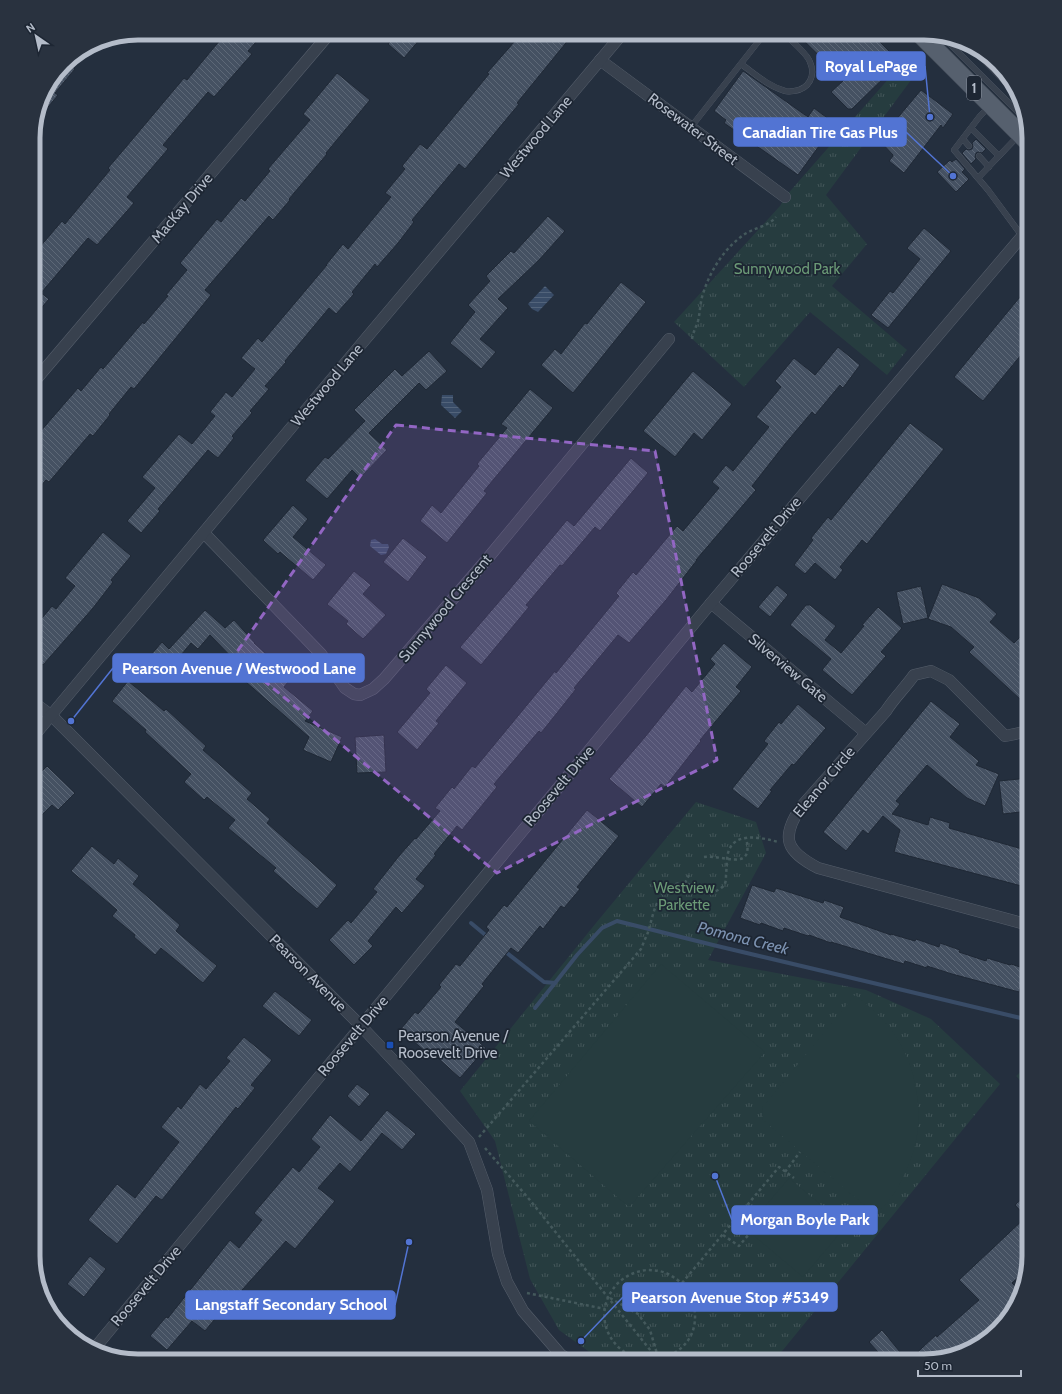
<svg xmlns="http://www.w3.org/2000/svg" width="1062" height="1394" font-family="Cabin,sans-serif">
  <style>
    .park { fill: url(#park-tufts) }
    .pitch { fill: #263c3f }
    .water { fill: url(#water-rules) }
    .lines { fill: none; stroke-linecap: round; stroke-linejoin: round }
    .stream { stroke: #394c67; stroke-width: 4 }
    .building { fill: url(#building-back-hatch); stroke: #1f2835 }
    .service-casing { stroke: #565f6c; stroke-width: 6 }
    .minor-casing { stroke: #565f6c; stroke-width: 12 }
    .primary-casing { stroke: #414a57; stroke-width: 19 }
    .path { stroke: #44595c; stroke-width: 2.5; stroke-dasharray: 3 3; stroke-linecap: butt }
    .service { stroke: #38414e; stroke-width: 5.5 }
    .minor { stroke: #38414e; stroke-width: 11 }
    .primary { stroke: #56606e; stroke-width: 18 }
    .marked { fill: #9266c3; fill-opacity: 0.2; stroke: #9266c3; stroke-width: 3; stroke-dasharray: 8 5; stroke-linejoin: round }
    .transit-dot { fill: #1a4fb4; stroke: #1d2633; stroke-width: 1.5 }
    .labels { text-anchor: middle; dominant-baseline: central; stroke-width: 3.5; stroke-linejoin: round; paint-order: stroke }
    .shield { fill: #1d2633; stroke: #878f9c; stroke-width: 1 }
    .shield-label { font-size: 14px; font-weight: bold; fill: #b4bcc9 }
    .street-label { font-size: 15px; fill: #b4bcc9; stroke: #1d2633 }
    .park-label { font-size: 15px; fill: #6b9a76; stroke: #1d2633 }
    .poi-label { font-size: 15px; fill: #b4bcc9; stroke: #1d2633; text-anchor: start }
    .water-label { font-size: 16px; font-style: italic; fill: #7c92b1; stroke: #1d2633 }
    .rim { fill: none; stroke: #b4bcc9; stroke-width: 5 }
    .leader { fill: none; stroke: #5274d3; stroke-width: 1.5 }
    .callout-dot { fill: #5274d3; stroke: #1d2633; stroke-width: 1.5 }
    .callout { fill: #5274d3; stroke: #5274d3; stroke-width: 1.5 }
    .callout-label { font-size: 16px; text-anchor: middle; font-weight: bold; fill: #fff }
  </style>
  <defs>
    <pattern id="park-tufts" width="24" height="20" patternUnits="userSpaceOnUse"><rect width="24" height="20" fill="#263c3f"/><path d="M3 7l-1-3M5 7V3M7 7l1-3M15 17l-1-3M17 17v-4M19 17l1-3" fill="none" stroke="#435659"/></pattern>
    <pattern id="water-rules" width="6" height="5" patternUnits="userSpaceOnUse"><rect width="6" height="5" fill="#394c67"/><path d="M0 2.5h6" fill="none" stroke="#53647b"/></pattern>
    <pattern id="building-back-hatch" width="6" height="6" patternUnits="userSpaceOnUse"><rect width="6" height="6" fill="#455162"/><path d="M-1 5l2 2M0 0l6 6M5-1l2 2" fill="none" stroke="#5d6877"/></pattern>
  </defs>
  <rect width="100%" height="100%" fill="#242f3e"/>
  <g class="park">
    <path d="M905,60L917,72L826,195L867,244L832,286L907,350L887,375L810,312L744,387L674,322L780,206L785,197Z"/>
    <path d="M696,802L756,822L766,853L708,960L866,990L931,1019L1000,1084L774,1361H602L559,1330L530,1279L495,1141L460,1091L596,923Z"/>
  </g>
  <g class="pitch">
    <path d="M661,964L765,1052L629,1207L529,1121Z"/>
    <path d="M855,995C864,1002 874,1010 882,1019C912,1050 924,1099 916,1141C913,1157 905,1174 897,1189C892,1198 883,1207 876,1215L763,1120L762,1108Z"/>
    <path d="M1029,1064V1090L1016,1076Z"/>
    <path d="M789,1178L846,1226L803,1277L746,1229Z"/>
  </g>
  <g class="water">
    <path d="M545,286L554,295L538,312L532,309L528,304Z"/>
    <path d="M442,395H453V402L462,411L455,418L441,405Z"/>
    <path d="M375,539L382,544H388L389,547L386,554L381,555L370,546L371,540Z"/>
  </g>
  <g class="lines">
    <g class="stream">
      <path d="M471,923L489,938"/>
      <path d="M503,950L544,982L555,983L577,955L602,928L617,921L713,945L1029,1020"/>
      <path d="M535,1008L555,983"/>
    </g>
  </g>
  <g class="building">
    <path d="M226,33H264L248,51L252,54L214,97L208,92L163,145L168,149L127,197L134,203L97,245L88,238L41,293L49,299L33,318V255L62,221L65,224L110,170L108,168L126,147L184,78L187,80Z"/>
    <path d="M397,33H425L404,58L388,44Z"/>
    <path d="M522,33H574L517,103L519,104L465,169L459,164L412,220L414,222L398,243L377,267L375,264L352,292L354,294L336,314L329,308L285,361L286,362L265,386L269,389L250,411L252,413L232,436L234,438L218,458L208,450L158,509L160,511L141,533L127,521L155,488L142,477L179,434L192,444L215,416L210,412L226,392L232,397L255,369L241,358L258,338L262,342L327,265H326L343,244L348,249L391,197L385,193L405,169L402,166L420,144L427,149L489,74L487,73Z"/>
    <path d="M796,33H871L900,62L852,109H848L831,92L844,80Z"/>
    <path d="M67,62L75,69L55,93L58,95L35,123L44,91Z"/>
    <path d="M743,71L808,117L814,108L835,124L798,175L724,123L726,120L714,111Z"/>
    <path d="M337,73L370,100L326,153L327,154L289,199L290,200L273,220L269,216L205,290L211,295L134,389L131,387L109,414L110,415L93,436L90,434L49,482L46,480L33,495V440L78,388L81,391L101,367L103,369L143,322L144,324L168,296L166,295L187,270L180,263L217,219L221,222L241,198L245,201L270,171L268,169L310,120L303,114Z"/>
    <path d="M921,90L953,114L943,128L941,125L904,173L889,161L893,156V155L879,140Z"/>
    <path d="M976,139L986,149L982,153L978,152L976,153L975,157L976,159L971,164L962,153L966,149L969,150L972,149L973,146L972,143Z"/>
    <path d="M956,159L965,169L962,172L969,179L956,192L937,172L950,160L952,162Z"/>
    <path d="M548,216L565,231L539,260L498,299L508,308L480,339L496,352L481,369L450,343L475,312L468,305L490,281L486,276L511,251L514,253Z"/>
    <path d="M924,228L951,251L888,328L871,315L890,291L893,293L920,259L907,248Z"/>
    <path d="M621,282L646,302L573,393L541,365L555,349L561,354L585,323L587,324Z"/>
    <path d="M1029,286V350L1023,357L1021,355L983,401L954,377Z"/>
    <path d="M838,347L860,365L843,388L840,385L815,415L812,412L785,444L752,486L756,490L696,560H697L666,600L629,643L618,635L574,688L576,689L557,713L541,733L539,731L494,784L497,787L462,830L457,826L434,854L436,855L416,879L425,886L402,913L396,907L368,941L373,946L354,965L329,940L348,920L351,923L377,892L373,889L399,856L415,838L416,839L440,811L435,808L452,787L454,789L472,766L475,768L555,671L556,673L619,596L616,593L633,572L636,575L677,526L683,531L719,488L712,482L726,465L733,471L769,427L756,417L781,387L775,381L794,358L815,375Z"/>
    <path d="M429,351L447,371L426,390L419,383L369,433L387,450L360,478L352,470L327,499L305,480L325,457L328,459L365,421L354,410L395,369L402,376Z"/>
    <path d="M693,371L732,404L702,440L694,433L675,457L643,431Z"/>
    <path d="M530,389L553,408L484,491L487,493L447,543L420,521L432,505L441,513L479,466L477,464L507,428L501,424Z"/>
    <path d="M910,423L944,449L867,544L862,540L840,567L843,570L835,580L815,563L805,574L794,565L813,540L811,538L828,517L831,520Z"/>
    <path d="M631,458L648,473L600,531L595,527L562,566L560,565L526,605L529,607L481,665L460,647L509,590L567,520L574,526Z"/>
    <path d="M293,505L308,519L293,537L326,565L313,580L280,552L278,554L263,540Z"/>
    <path d="M103,532L131,556L111,580L113,582L93,608L43,665L33,657V629L52,606L56,609L75,586L65,578Z"/>
    <path d="M403,538L427,557L408,582L383,562Z"/>
    <path d="M354,571L371,585L363,594L386,615L363,639L346,624L348,621L327,604Z"/>
    <path d="M942,584L979,598L997,614L990,622L1014,643L1029,628V690L1021,700L969,652L974,647L951,627L928,619Z"/>
    <path d="M777,585L788,595L770,617L758,607Z"/>
    <path d="M921,586L928,618L903,624L896,592Z"/>
    <path d="M806,605H810L836,626L825,640L841,653L864,626L862,625L878,607L902,628L881,652L886,656L852,695L822,670L831,659L790,625Z"/>
    <path d="M205,610L225,628L234,620L255,643H254L292,677L284,687L313,711L305,721L342,737L331,762L303,750L309,737L238,675L243,669L210,635L198,649L191,643L161,679L143,664L162,642L169,649Z"/>
    <path d="M724,643L752,667L736,687L741,691L700,740L701,741L665,787L661,784L642,807L609,779L645,737L686,686L692,692L715,664L710,659Z"/>
    <path d="M446,665L467,683L436,721L439,723L417,750L397,732L430,693L426,689Z"/>
    <path d="M128,681L164,711L166,709L206,746L203,750L252,793L247,799L270,819L267,823L337,885L317,909L273,871L276,868L228,828L235,820L207,797L204,800L184,782L191,774L145,732L146,730L112,701Z"/>
    <path d="M931,701L960,724L950,737L979,761L976,765L999,774L985,806L967,798L927,765L896,801L900,804L892,814L928,825L930,817L950,823L949,828L1029,851V888L894,852L900,830L883,816L868,834L863,830L846,851L823,832Z"/>
    <path d="M798,704L826,728L794,765L792,764L770,790L772,791L758,809L732,789L768,744L764,741L779,722L781,724Z"/>
    <path d="M384,735L386,772L357,773L355,737Z"/>
    <path d="M47,766L75,793L58,810L52,805L33,824V798L39,792L33,786V780Z"/>
    <path d="M1029,778V811L1003,814L999,781Z"/>
    <path d="M587,810L619,836L577,887L580,889L564,908L561,906L543,929L540,926L518,953L511,948L482,984L484,986L455,1022L486,1048L460,1078L427,1048L425,1051L400,1030L415,1012L418,1014L441,987L439,985L456,964L460,966L489,930L486,927L504,905L507,907Z"/>
    <path d="M92,846L114,864L118,858L139,876L133,884L180,925L176,931L217,966L203,983L161,948L155,955L134,937L135,935L112,916L117,910L71,871Z"/>
    <path d="M752,885L774,892L776,888L823,903L824,900L844,907L840,917L891,935V934L915,941L916,939L939,947L940,943L960,950L959,952L986,961L987,958L1010,965L1011,964L1026,969L1019,992L952,974L927,966V968L905,961L904,964L831,942V943L809,935L808,936L784,928L783,931L761,923L760,925L740,918Z"/>
    <path d="M275,991L312,1020L299,1036L262,1006Z"/>
    <path d="M244,1037L272,1060L251,1085L255,1088L238,1109L236,1107L162,1200L156,1196L117,1244L88,1220L117,1184L135,1198L179,1142L161,1127L178,1106L181,1109L200,1084L206,1089L230,1061L226,1058Z"/>
    <path d="M357,1084L370,1094L359,1107L347,1096Z"/>
    <path d="M387,1110L416,1134L402,1150L382,1133L350,1172L340,1163L318,1188L335,1201L295,1249L286,1241L242,1290L246,1293L230,1313L224,1308L205,1331L192,1321L167,1350L150,1336L166,1317L168,1318L230,1240L239,1248L262,1220L254,1213L293,1167L299,1172L320,1147L311,1139L330,1115L361,1141Z"/>
    <path d="M1029,1192V1256L1025,1271L1012,1283L1020,1291L1016,1305L997,1324L999,1326L982,1343L924,1361H908L936,1335L937,1337L979,1300L959,1280L1026,1217L1015,1205Z"/>
    <path d="M90,1256L106,1269L84,1297L67,1284Z"/>
    <path d="M882,1330L900,1352L890,1361H886L869,1342Z"/>
  </g>
  <g class="lines">
    <g class="service-casing">
      <g id="service">
        <path d="M943,37L1022,116"/>
        <path d="M969,45L1015,92"/>
        <path d="M741,64C755,74 768,86 785,91C788,92 791,91 794,91C809,89 816,76 810,62C808,55 789,38 783,33"/>
        <path d="M989,107L980,116L954,150L988,190L1022,236"/>
        <path d="M691,127L765,33"/>
        <path d="M971,128L999,156"/>
        <path d="M963,139L969,146"/>
        <path d="M979,156L989,167"/>
        <path d="M978,178L1019,135"/>
      </g>
    </g>
    <g class="minor-casing">
      <g id="minor">
        <path d="M600,60L785,197"/>
        <path d="M33,383L330,33"/>
        <path d="M204,533L321,654L345,688L354,694L360,695L373,689L384,679L488,558L669,339"/>
        <path d="M711,603L866,733"/>
        <path d="M33,702L52,716L361,1026L434,1104L469,1142L487,1190L498,1254L507,1282L523,1311L561,1355L571,1361"/>
        <path d="M33,737L310,405L623,33"/>
        <path d="M1029,925L818,868C786,851 780,838 801,807L886,711C894,698 905,688 914,675L931,671L949,680L1005,736L1024,732L1029,728"/>
        <path d="M94,1349L711,603L1029,228"/>
      </g>
    </g>
    <g class="primary-casing">
      <path id="primary" d="M919,33L1029,143"/>
    </g>
    <g class="path">
      <path d="M692,339C693,332 696,328 698,321C700,313 700,305 702,297C709,273 722,251 742,236C752,228 768,227 776,217"/>
      <path d="M704,857C722,854 755,873 746,838"/>
      <path d="M685,883L690,873"/>
      <path d="M479,1137L641,949C643,944 645,939 647,935C654,915 654,894 676,884C691,877 705,901 721,888C726,885 726,880 726,875C727,866 726,855 730,848C738,832 764,838 778,842"/>
      <path d="M485,1148L529,1199L659,1361"/>
      <path d="M785,1172L800,1152"/>
      <path d="M723,1235L739,1246L750,1233"/>
      <path d="M682,1283L779,1167L794,1178"/>
      <path d="M527,1293L605,1309"/>
      <path d="M610,1298L638,1314L650,1330L658,1357"/>
      <path d="M647,1361C609,1355 590,1314 617,1284C625,1276 636,1271 647,1270C655,1270 663,1271 670,1275C680,1281 689,1288 692,1299C703,1333 683,1357 649,1361"/>
    </g>
    <use href="#service" class="service"/>
    <use href="#minor" class="minor"/>
    <use href="#primary" class="primary"/>
  </g>
  <path class="marked" d="M396,425L655,451L717,760L497,873L234,656Z"/>
  <rect class="transit-dot" x="386" y="1041" width="8" height="8" rx="2"/>
  <g class="labels">
    <rect class="shield" x="967" y="76" width="14" height="24" rx="3"/>
    <g class="shield-label">
      <text x="974" y="88">1</text>
    </g>
    <g class="street-label">
      <text transform="translate(693 129) rotate(37)">Rosewater Street</text>
      <text transform="translate(536 137) rotate(-50)">Westwood Lane</text>
      <text transform="translate(182 208) rotate(-50)">MacKay Drive</text>
      <text transform="translate(327 385) rotate(-50)">Westwood Lane</text>
      <text transform="translate(766 537) rotate(-50)">Roosevelt Drive</text>
      <text transform="translate(445 608) rotate(-50)">Sunnywood Crescent</text>
      <text transform="translate(788 668) rotate(40)">Silverview Gate</text>
      <text transform="translate(824 782) rotate(-50)">Eleanor Circle</text>
      <text transform="translate(559 786) rotate(-50)">Roosevelt Drive</text>
      <text transform="translate(308 973) rotate(45)">Pearson Avenue</text>
      <text transform="translate(353 1036) rotate(-50)">Roosevelt Drive</text>
      <text transform="translate(146 1286) rotate(-50)">Roosevelt Drive</text>
    </g>
    <g class="park-label">
      <text x="787" y="269">Sunnywood Park</text>
      <text x="684" y="888">Westview<tspan x="684" dy="17">Parkette</tspan></text>
    </g>
    <g class="poi-label">
      <text x="398" y="1036">Pearson Avenue /<tspan x="398" dy="17">Roosevelt Drive</tspan></text>
    </g>
    <g class="water-label">
      <text transform="translate(743 938) rotate(14)">Pomona Creek</text>
    </g>
  </g>
  <path d="M0 0H1062V1394H0ZM138 40H924A98 98 0 0 1 1022 138V1256A98 98 0 0 1 924 1354H138A98 98 0 0 1 40 1256V138A98 98 0 0 1 138 40Z" fill="#29323f" fill-rule="evenodd"/>
  <path class="rim" d="M138 40H924A98 98 0 0 1 1022 138V1256A98 98 0 0 1 924 1354H138A98 98 0 0 1 40 1256V138A98 98 0 0 1 138 40Z"/>
  <path class="leader" d="M930 117L925 66M953 176L906 132M71 721L113 668M715 1176L732 1220M581 1341L623 1297M409 1242L395 1305"/>
  <g class="callout-dot">
    <circle cx="930" cy="117" r="4"/>
    <circle cx="953" cy="176" r="4"/>
    <circle cx="71" cy="721" r="4"/>
    <circle cx="715" cy="1176" r="4"/>
    <circle cx="581" cy="1341" r="4"/>
    <circle cx="409" cy="1242" r="4"/>
  </g>
  <g class="callout">
    <rect x="817" y="52" width="108" height="28" rx="4"/>
    <rect x="734" y="118" width="172" height="28" rx="4"/>
    <rect x="113" y="654" width="251" height="28" rx="4"/>
    <rect x="732" y="1206" width="145" height="28" rx="4"/>
    <rect x="623" y="1283" width="214" height="28" rx="4"/>
    <rect x="186" y="1291" width="209" height="28" rx="4"/>
  </g>
  <g class="callout-label">
    <text x="871" y="72">Royal LePage</text>
    <text x="820" y="138">Canadian Tire Gas Plus</text>
    <text x="239" y="674">Pearson Avenue / Westwood Lane</text>
    <text x="805" y="1225">Morgan Boyle Park</text>
    <text x="730" y="1303">Pearson Avenue Stop #5349</text>
    <text x="291" y="1310">Langstaff Secondary School</text>
  </g>
  <g transform="translate(36 36) rotate(326)" stroke="#1d2633" stroke-width="3" paint-order="stroke">
  <path d="M0-3L7 15L0 10L-7 15Z" fill="#b4bcc9"/>
  <text y="-6" font-size="11" font-weight="bold" text-anchor="middle" fill="#b4bcc9">N</text>
  </g>
  <path d="M918 1370v6h103v-6" fill="none" stroke="#b4bcc9" stroke-width="2"/>
  <text x="924" y="1370" font-size="12" fill="#b4bcc9" stroke="#1d2633" stroke-width="3" paint-order="stroke">50 m</text>
</svg>
